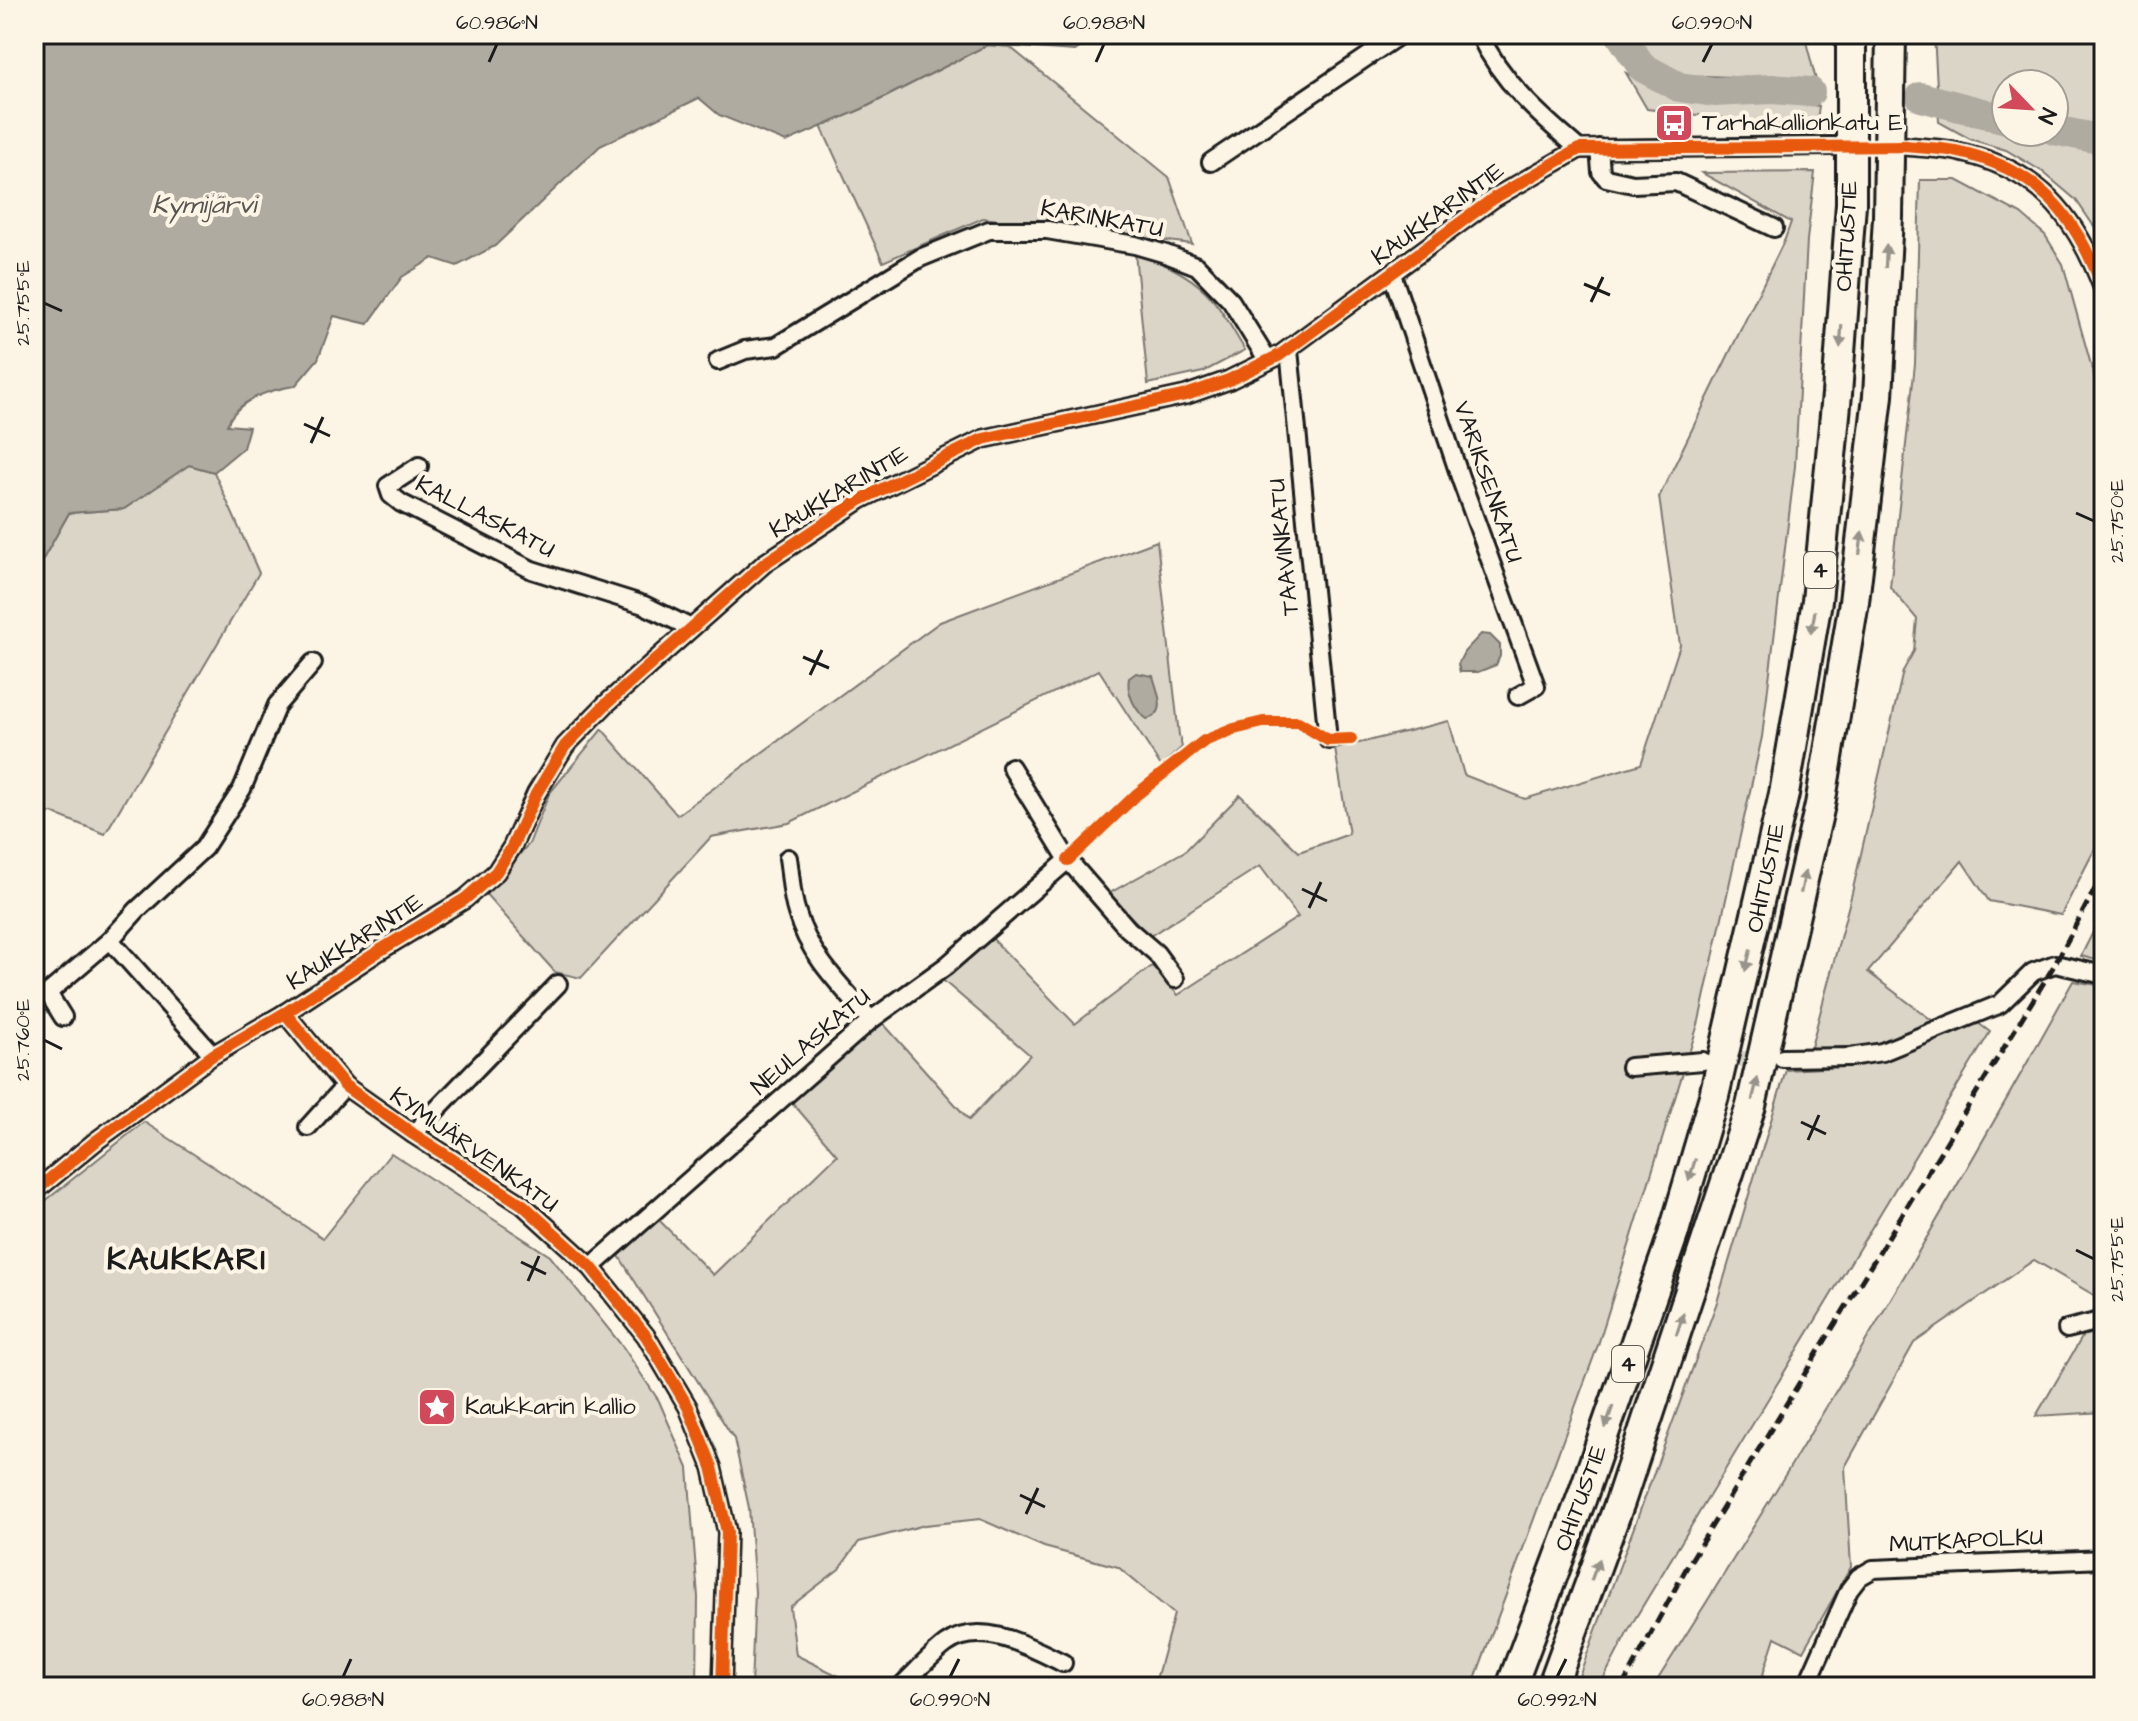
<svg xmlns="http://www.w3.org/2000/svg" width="2138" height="1721" font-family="'Architects Daughter',sans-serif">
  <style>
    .green { fill: #dbd5c8; stroke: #7c7872; stroke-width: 2; fill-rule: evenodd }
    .water { fill: #b0aba1; stroke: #75726c; stroke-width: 2 }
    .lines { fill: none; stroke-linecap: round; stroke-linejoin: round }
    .river { stroke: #b0aba1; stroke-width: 30 }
    .street-tunnel { stroke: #dad4c7; stroke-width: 16; stroke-dasharray: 16 8; stroke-linecap: butt }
    .street-casing { stroke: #1c1c1c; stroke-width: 22 }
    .highway-casing { stroke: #1c1c1c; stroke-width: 34 }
    .street { stroke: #fcf5e5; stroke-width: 16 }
    .highway { stroke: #fcf5e5; stroke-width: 28 }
    .rail { stroke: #1c1c1c; stroke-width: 5; stroke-dasharray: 12 6; stroke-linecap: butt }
    .cycleway-casing { stroke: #fcf5e5; stroke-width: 17 }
    .cycleway { stroke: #e8590c; stroke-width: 12 }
    .oneway { fill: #97938b }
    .ticks { fill: none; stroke: #1c1c1c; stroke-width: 3 }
    .labels { text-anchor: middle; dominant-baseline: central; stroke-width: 8; stroke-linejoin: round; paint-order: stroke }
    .shield { fill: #fcf5e5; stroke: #5f5d58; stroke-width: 2 }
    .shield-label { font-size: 22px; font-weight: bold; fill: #1c1c1c }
    .poi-label { font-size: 24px; fill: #1c1c1c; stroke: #fcf5e5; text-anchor: start }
    .street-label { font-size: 24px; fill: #1c1c1c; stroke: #fcf5e5 }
    .water-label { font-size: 26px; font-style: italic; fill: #575551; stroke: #fcf5e5 }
    .district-label { font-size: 32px; font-weight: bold; letter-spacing: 2px; fill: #1c1c1c; stroke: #fcf5e5 }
    .neatline { fill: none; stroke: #1c1c1c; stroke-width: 3 }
    .ticks-label { font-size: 20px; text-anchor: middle; fill: #1c1c1c }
  </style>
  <rect width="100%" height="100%" fill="#fcf5e5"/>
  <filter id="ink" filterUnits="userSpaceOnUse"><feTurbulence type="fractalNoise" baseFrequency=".0125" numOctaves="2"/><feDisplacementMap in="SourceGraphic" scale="16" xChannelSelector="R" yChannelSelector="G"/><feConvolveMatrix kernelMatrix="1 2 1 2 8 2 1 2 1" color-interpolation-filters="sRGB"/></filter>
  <g filter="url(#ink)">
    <g class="green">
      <path d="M1634,34H1804L1816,80L1678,75L1648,57Z"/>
      <path d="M1934,34H2104V241L2076,200L2043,172L2006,150L1970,139L1939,122ZM2006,84H2054V132H2006Z"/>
      <path d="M987,45L1010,47L1169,177L1192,244L983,218L883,262L821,126L862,109Z"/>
      <path d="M1626,73L1689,101H1773L1819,106L1816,129L1647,109Z"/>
      <path d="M1815,172L1807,240L1795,466L1762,737L1699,1021L1598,1345L1472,1687H1154L1174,1614L1118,1567L1044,1547L980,1519L925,1525L859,1542L839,1569L790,1607L796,1655L861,1687H751L755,1592L749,1508L734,1439L619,1256L657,1218L713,1275L837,1155L790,1100L881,1021L969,1120L1030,1055L939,977L991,937L1075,1024L1152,966L1178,995L1298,917L1260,866L1150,936L1108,894L1185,851L1240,795L1299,852L1349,834L1335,749L1449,721L1464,775L1525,799L1641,764L1680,645L1659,497L1785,239L1791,222L1702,173Z"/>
      <path d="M1920,180H1957L2021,214L2045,235L2063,264L2104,412V831L2061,915L1989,901L1962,861L1868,972L1933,1021L1878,1046L1810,1051L1852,893L1903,671L1914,651L1917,619L1890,587L1915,364Z"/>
      <path d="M1135,253C1161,262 1187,273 1206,292C1222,308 1233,331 1245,350L1203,372L1148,384Z"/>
      <path d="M189,465L214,472L259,573L105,834L52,813L34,815V575L69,513L124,509Z"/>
      <path d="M1157,541L1179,735L1182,747L1161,766L1099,670L789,823L711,837L581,978L555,972L484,892L529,844L549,794L602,729L677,815L940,622Z"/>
      <path d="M2104,910V962L2081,956Z"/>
      <path d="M2073,981L2104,986V1301L2034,1260L1914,1343L1845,1467L1851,1567L1803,1651L1775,1637L1759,1687H1653C1800,1456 1940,1220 2073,981Z"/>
      <path d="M1978,1023L1990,1032L1633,1622L1599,1687H1575L1717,1302L1786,1070L1842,1067L1891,1057Z"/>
      <path d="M144,1122L323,1238L391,1153L550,1256L623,1347L659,1401L688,1468L698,1597L697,1687H34V1210Z"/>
      <path d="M2104,1331V1412L2036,1416L2084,1334Z"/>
    </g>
    <g class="water">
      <path d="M34,34H1102L1075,51L987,45L862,109L786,142L719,115L699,98L600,146L495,246L457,266L433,258L402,277L368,324L334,316L318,359L295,386C268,390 238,399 227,425L249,427L243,448L214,472L189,465L124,509L69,513L34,575Z"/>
      <path d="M1481,634L1490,635L1500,645V656L1496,665L1478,672H1460L1458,664L1464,652Z"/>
      <path d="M1136,673L1153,676C1157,692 1169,714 1147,719C1135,711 1126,692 1129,678Z"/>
    </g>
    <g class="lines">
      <g class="river">
        <path d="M1620,34L1642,67L1679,87L1715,92L1772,89L1810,92"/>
        <path d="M1921,97L2006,119"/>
        <path d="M2054,130L2104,140"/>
      </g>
      <g class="street-tunnel">
        <path d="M1844,146H1897"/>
        <path d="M1716,1060L1769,1058"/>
      </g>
      <g class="street-casing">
        <g id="street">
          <path d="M1479,34C1501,81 1540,116 1579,149"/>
          <path d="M1906,146C1922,148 1940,148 1955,151C2038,168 2076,215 2104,291"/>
          <path d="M1599,148L1601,172L1606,178L1633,184L1676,182L1774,228"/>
          <path d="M1211,162L1401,34"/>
          <path d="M1392,274L1461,480L1536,686L1518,696"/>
          <path d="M1289,350L1328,740"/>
          <path d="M718,361L745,350L776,346L920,258L989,230H1047L1135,245L1166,254L1197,266L1231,301L1268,361"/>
          <path d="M419,466L388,486L391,495L401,503L532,570L644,605L691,628"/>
          <path d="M1011,767L1068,860L1128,929L1156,953L1175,979"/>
          <path d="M788,858C791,876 791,896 797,913C809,956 842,987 871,1020"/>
          <path d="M285,1013L345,1086L413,1134L523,1205L591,1267L646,1336L688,1407L712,1467L727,1532L722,1687"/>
          <path d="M63,1017L48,993L110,940"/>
          <path d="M213,1055L110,940L137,910L204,848L242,789L277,705L313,663"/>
          <path d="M1782,1058L1850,1057L1882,1052L2000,1004L2033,972L2055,964L2104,975"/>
          <path d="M1630,1067L1703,1061"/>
          <path d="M308,1127L345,1086"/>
          <path d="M413,1134L558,984"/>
          <path d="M34,1192L96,1141L213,1055L285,1013L379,951L465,899L496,872L512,847L536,794L565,746L606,704L765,563L860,500L983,439L1186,395L1229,380L1280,355L1494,198L1579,149L1832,146"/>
          <path d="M591,1267L871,1020L946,966L1068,860"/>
          <path d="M2067,1329L2104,1320"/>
          <path d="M900,1687C915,1673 930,1656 946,1644C981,1619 1030,1647 1063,1663"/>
          <path d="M1806,1687L1849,1590L1859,1577L1873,1569L2104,1559"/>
        </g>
      </g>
      <g class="highway-casing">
        <g id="highway">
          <path d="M1511,1687L1582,1497L1673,1235L1714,1096L1784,794L1817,601L1837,394L1851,204V34"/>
          <path d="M1552,1687L1620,1502L1751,1106L1820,805L1854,602L1878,396L1888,217L1891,34"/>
        </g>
      </g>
      <use href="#street" class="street"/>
      <use href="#highway" class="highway"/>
      <path class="rail" d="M1622,1687L1688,1565L2055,964L2104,872"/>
      <g class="cycleway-casing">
        <g id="cycleway">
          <path d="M1068,860L1136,795L1204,741L1234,729L1263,722H1298L1328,740L1351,739"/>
          <path d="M285,1013L345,1086L413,1134L523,1205L591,1267L646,1336L688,1407L712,1467L727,1532L722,1687"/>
          <path d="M34,1192L96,1141L213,1055L285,1013L379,951L465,899L496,872L512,847L536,794L565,746L606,704L765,563L860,500L983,439L1186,395L1229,380L1280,355L1494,198L1579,149L1906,146C1922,148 1940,148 1955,151C2038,168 2076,215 2104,291"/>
        </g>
      </g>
      <use href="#cycleway" class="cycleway"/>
    </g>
    <defs><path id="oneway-solid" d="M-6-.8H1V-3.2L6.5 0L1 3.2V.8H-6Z" transform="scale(2)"/></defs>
    <g class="oneway">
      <use href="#oneway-solid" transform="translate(1886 256) rotate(-87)"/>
      <use href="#oneway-solid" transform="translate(1841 336) rotate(94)"/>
      <use href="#oneway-solid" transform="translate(1861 543) rotate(-83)"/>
      <use href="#oneway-solid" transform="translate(1813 622) rotate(100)"/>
      <use href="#oneway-solid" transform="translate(1803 882) rotate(-78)"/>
      <use href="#oneway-solid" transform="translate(1748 960) rotate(104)"/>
      <use href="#oneway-solid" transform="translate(1755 1089) rotate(-76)"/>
      <use href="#oneway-solid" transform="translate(1692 1170) rotate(107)"/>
      <use href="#oneway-solid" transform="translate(1680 1324) rotate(-72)"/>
      <use href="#oneway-solid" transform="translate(1609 1417) rotate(109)"/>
      <use href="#oneway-solid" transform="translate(1595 1570) rotate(-70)"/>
    </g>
  </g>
  <path class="ticks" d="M489,62L497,44M1096,62L1104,44M1703,62L1712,44M1584,284L1610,295M1591,302L1603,277M44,303L62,311M304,424L330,436M311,443L323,417M2076,513L2094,521M803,657L829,668M810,675L822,650M1302,889L1327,901M1309,908L1321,882M44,1040L62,1049M1801,1122L1826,1134M1808,1140L1819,1115M2076,1250L2094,1259M521,1262L546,1274M528,1281L539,1256M1020,1495L1045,1507M1026,1514L1038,1488M343,1677L351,1659M950,1677L959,1659M1557,1677L1566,1659"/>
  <defs>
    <g id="bus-square" transform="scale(2)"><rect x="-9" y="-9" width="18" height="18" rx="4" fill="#d1495b" stroke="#fcf5e5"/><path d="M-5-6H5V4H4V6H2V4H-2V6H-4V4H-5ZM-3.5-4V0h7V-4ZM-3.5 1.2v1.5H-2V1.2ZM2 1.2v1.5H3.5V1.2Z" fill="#fff"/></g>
    <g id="sight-square" transform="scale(2)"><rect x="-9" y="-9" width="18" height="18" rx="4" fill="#d1495b" stroke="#fcf5e5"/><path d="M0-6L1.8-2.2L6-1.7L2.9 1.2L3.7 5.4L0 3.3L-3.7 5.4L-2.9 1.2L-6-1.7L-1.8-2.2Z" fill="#fff"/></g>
  </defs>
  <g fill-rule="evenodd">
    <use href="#bus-square" x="1674" y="123"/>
    <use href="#sight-square" x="437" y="1407"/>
  </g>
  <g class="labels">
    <g class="shield">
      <rect x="1804" y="552" width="32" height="36" rx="6"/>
      <rect x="1612" y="1346" width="32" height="36" rx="6"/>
    </g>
    <g class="shield-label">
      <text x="1820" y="570">4</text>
      <text x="1628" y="1364">4</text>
    </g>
    <g class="poi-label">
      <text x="1702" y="123">Tarhakallionkatu E</text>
      <text x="465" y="1407">Kaukkarin kallio</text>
    </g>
    <g class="street-label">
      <text transform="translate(1438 214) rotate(-36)">KAUKKARINTIE</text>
      <text transform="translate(1102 219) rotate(10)">KARINKATU</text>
      <text transform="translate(1847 236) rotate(-87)">OHITUSTIE</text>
      <text transform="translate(1488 482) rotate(71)">VARIKSENKATU</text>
      <text transform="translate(839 492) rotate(-31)">KAUKKARINTIE</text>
      <text transform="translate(485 517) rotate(27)">KALLASKATU</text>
      <text transform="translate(1284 547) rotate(-96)">TAAVINKATU</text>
      <text transform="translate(1766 878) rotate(-78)">OHITUSTIE</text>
      <text transform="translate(355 942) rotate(-33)">KAUKKARINTIE</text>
      <text transform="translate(811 1042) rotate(-41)">NEULASKATU</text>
      <text transform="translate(474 1150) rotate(35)">KYMIJÄRVENKATU</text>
      <text transform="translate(1581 1498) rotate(-70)">OHITUSTIE</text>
      <text transform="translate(1966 1541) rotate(-3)">MUTKAPOLKU</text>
    </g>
    <g class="water-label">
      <text x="204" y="205">Kymijärvi</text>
    </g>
    <g class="district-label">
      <text x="187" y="1259">KAUKKARI</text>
    </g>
  </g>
  <rect width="2138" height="1721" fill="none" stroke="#fcf5e5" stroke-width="88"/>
  <g transform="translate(2030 108) rotate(115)"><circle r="38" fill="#fcf5e5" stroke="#a29e95" stroke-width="2"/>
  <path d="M0-6L14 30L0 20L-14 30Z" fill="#d1495b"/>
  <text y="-12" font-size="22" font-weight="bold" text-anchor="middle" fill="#1c1c1c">N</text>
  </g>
  <rect x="44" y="44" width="2050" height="1633" class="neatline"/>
  <g class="ticks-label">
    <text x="497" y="29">60.986°N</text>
    <text x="1104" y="29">60.988°N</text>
    <text x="1712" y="29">60.990°N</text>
    <text transform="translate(22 303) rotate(-90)" y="7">25.755°E</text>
    <text transform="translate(2116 521) rotate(-90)" y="7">25.750°E</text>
    <text transform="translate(22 1040) rotate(-90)" y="7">25.760°E</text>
    <text transform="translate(2116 1259) rotate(-90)" y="7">25.755°E</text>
    <text x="343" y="1706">60.988°N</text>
    <text x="950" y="1706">60.990°N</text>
    <text x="1557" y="1706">60.992°N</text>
  </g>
</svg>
